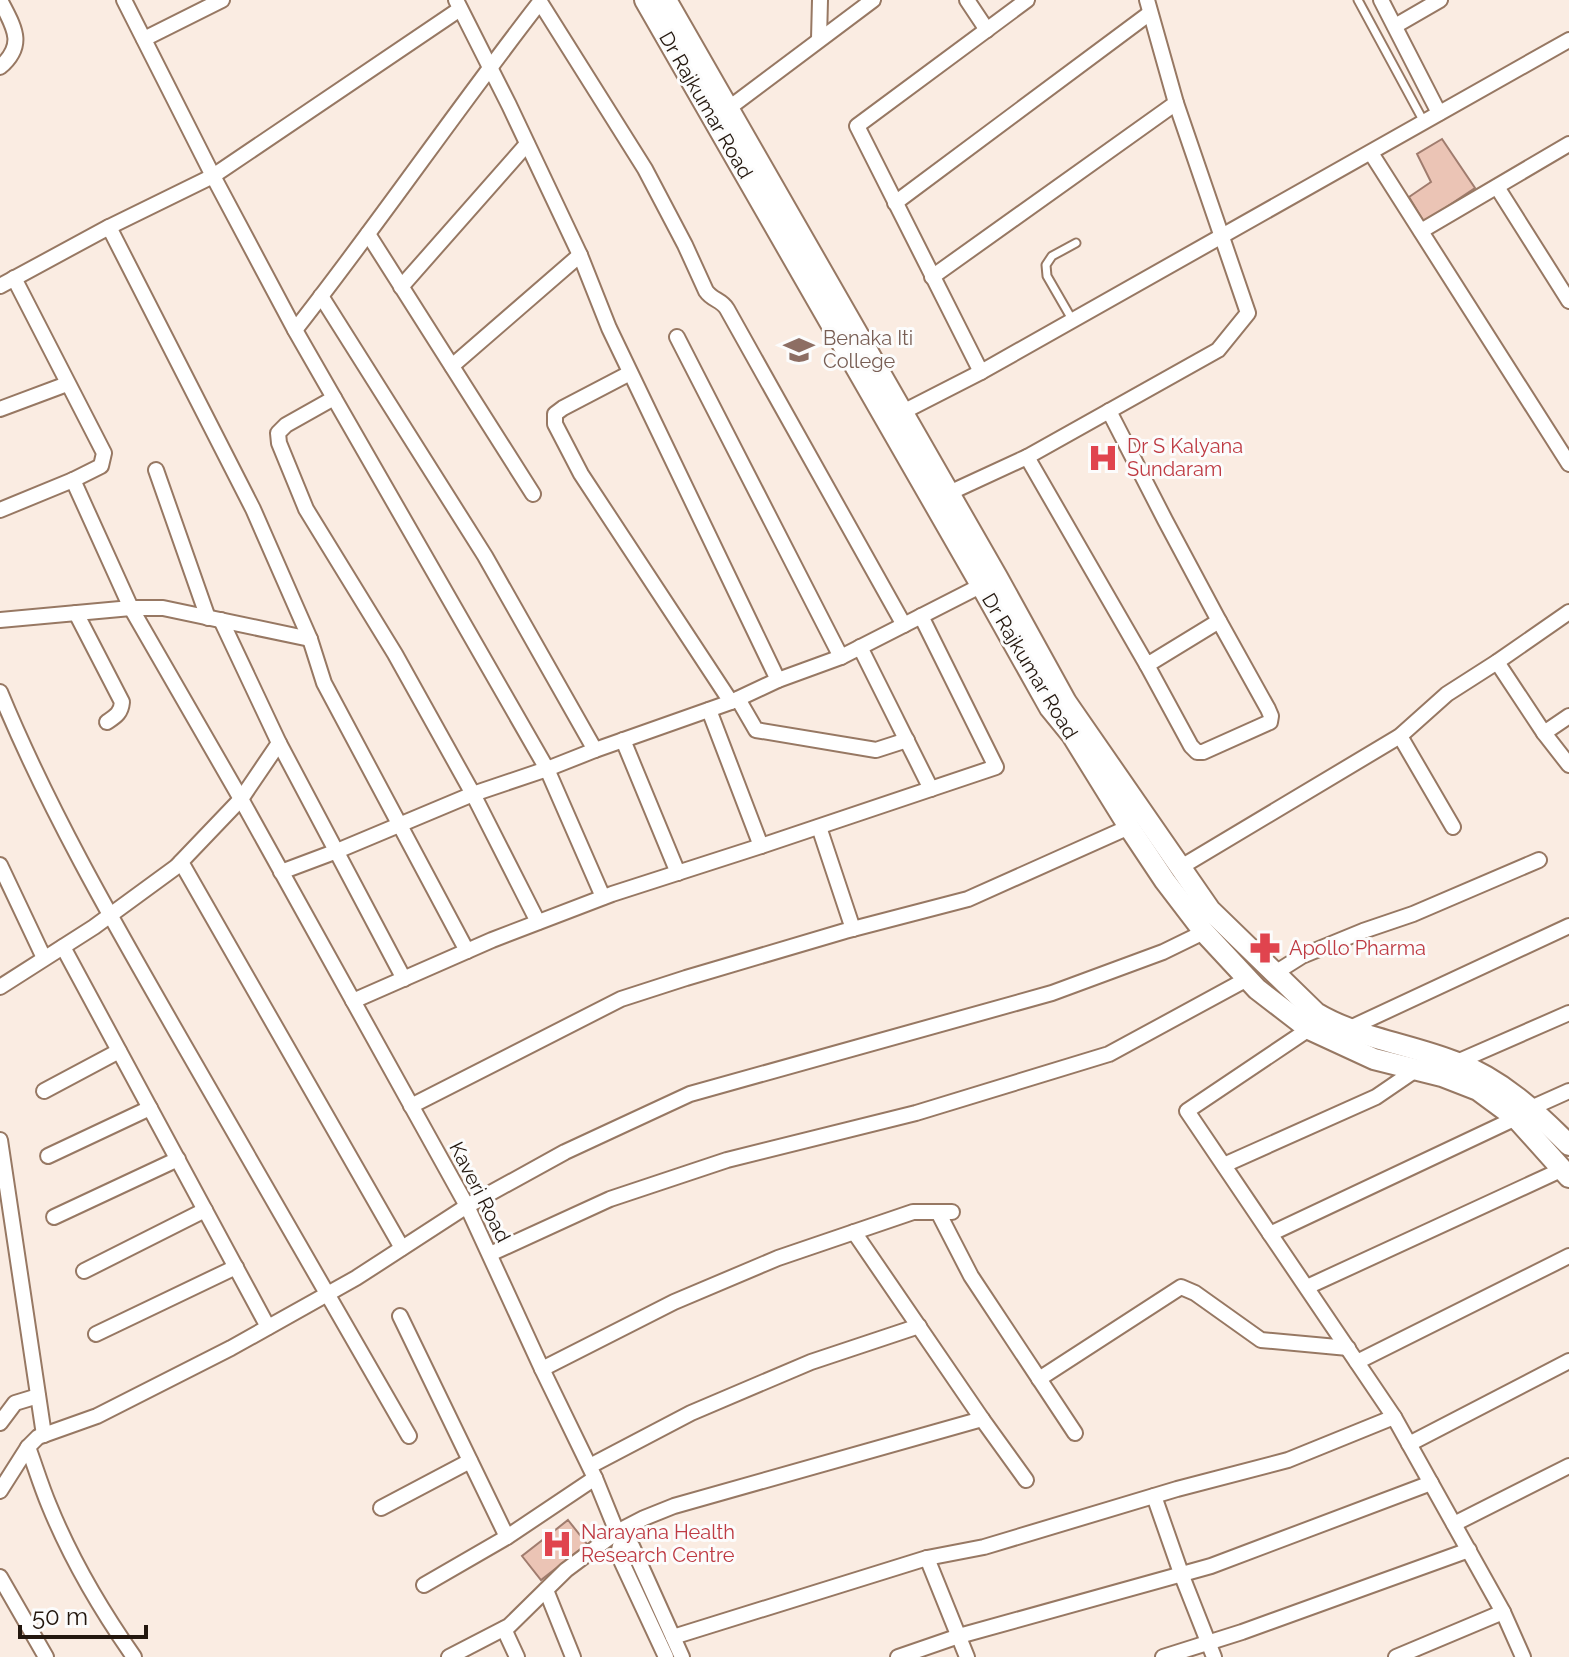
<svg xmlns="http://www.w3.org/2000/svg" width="1569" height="1657" font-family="Raleway,sans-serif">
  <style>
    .building { fill: #ebc4b5; stroke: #a07c6e; stroke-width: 2 }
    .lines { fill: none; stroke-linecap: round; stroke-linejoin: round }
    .service-casing { stroke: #977863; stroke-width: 11 }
    .minor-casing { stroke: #977863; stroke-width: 18 }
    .secondary-casing { stroke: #977863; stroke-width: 24 }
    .service { stroke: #fff; stroke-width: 7 }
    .minor { stroke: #fff; stroke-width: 14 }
    .secondary { stroke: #fff; stroke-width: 20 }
    .labels { text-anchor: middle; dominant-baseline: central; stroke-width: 6; stroke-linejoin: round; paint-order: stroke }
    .street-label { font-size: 20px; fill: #23170e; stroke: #fcfcfc }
    .education-label { font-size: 20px; fill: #785e54; stroke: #fcfcfc; text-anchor: start }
    .health-label { font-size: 20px; fill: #be3a42; stroke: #fcfcfc; text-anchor: start }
  </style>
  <rect width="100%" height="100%" fill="#faece2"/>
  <g class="building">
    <path d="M1442,139L1475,188L1424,222L1409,197L1431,182L1417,154Z"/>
    <path d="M568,1520L587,1544L541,1580L522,1556Z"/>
  </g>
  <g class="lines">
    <g class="service-casing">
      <g id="service">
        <path d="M1358,0L1424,122"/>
        <path d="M1073,321L1047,276L1046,265L1052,256L1076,243"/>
      </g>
    </g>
    <g class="minor-casing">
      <g id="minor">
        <path d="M124,0L213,176L295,330L547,769L603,897"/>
        <path d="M456,0L509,105L580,255L609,328L778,680"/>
        <path d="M967,0L987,30"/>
        <path d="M1381,0L1439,113"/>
        <path d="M1395,26L1440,0"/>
        <path d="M144,39L222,0"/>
        <path d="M819,39L820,0"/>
        <path d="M0,67C27,44 13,26 0,0"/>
        <path d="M721,114L873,0"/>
        <path d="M1371,153L1569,464"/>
        <path d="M1497,187L1569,301"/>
        <path d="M895,203L1150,13"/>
        <path d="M109,227L253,509L310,639L324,683L467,951"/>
        <path d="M1421,231L1569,144"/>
        <path d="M368,234L533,494"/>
        <path d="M932,277L1176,103"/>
        <path d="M0,286L109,227L213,176L460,9"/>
        <path d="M401,287L527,144"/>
        <path d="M321,296L485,556L595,750"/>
        <path d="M295,330C379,223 456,110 540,2L645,169L685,245L706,291C712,300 722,300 727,309L904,625"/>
        <path d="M677,337L841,657"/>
        <path d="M452,366L580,255"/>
        <path d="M981,372L857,126L1027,0"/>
        <path d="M630,373L563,408L555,414V424L581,474L731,702"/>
        <path d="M334,398L286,425L278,433L279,443L306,509L395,654L473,794L538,922"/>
        <path d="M0,409L67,384"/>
        <path d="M895,416L981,372L1569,40"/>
        <path d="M1027,457L1147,665L1219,621L1165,520L1109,411"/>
        <path d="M156,470L208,618"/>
        <path d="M73,480L131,608L241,799L467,1206L542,1369L595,1478L621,1542L618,1554L666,1657"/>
        <path d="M949,493L1027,457L1218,350L1248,313L1176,103L1147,0"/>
        <path d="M0,510L73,480L101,466L104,453L14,278"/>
        <path d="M76,613L122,702C121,713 116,716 107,722"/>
        <path d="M0,620L131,608H163L310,639"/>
        <path d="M860,647L931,789"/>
        <path d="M1497,662L1544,733L1569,765"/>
        <path d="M1147,665L1191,746L1197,752H1203L1270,722L1271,716L1268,709L1219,621"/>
        <path d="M0,692C52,818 121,935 188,1052C262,1180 335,1308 409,1436"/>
        <path d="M738,699L756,730L876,750L907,740"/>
        <path d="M709,710L761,846"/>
        <path d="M1544,733L1569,716"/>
        <path d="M1400,736L1453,827"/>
        <path d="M623,740L678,873"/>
        <path d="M279,743L404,979"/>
        <path d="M819,827L853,929"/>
        <path d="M181,862L402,1248"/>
        <path d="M0,865L44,958"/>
        <path d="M1181,867L1400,736L1447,694L1497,662L1569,612"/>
        <path d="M281,872L337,851L473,794L547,769L595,750L731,702L778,680L841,657L990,581"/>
        <path d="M63,947L268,1327"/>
        <path d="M1275,973L1302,956L1363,931L1413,914L1539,860"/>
        <path d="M0,987L94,927L176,867L241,799L279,743L221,620"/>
        <path d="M353,1001L492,940L612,894L761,846L996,767L921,616"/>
        <path d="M1350,1028L1569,926"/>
        <path d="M1309,1029L1187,1111L1394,1417L1503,1612L1523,1657"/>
        <path d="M1457,1062L1569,1013"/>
        <path d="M44,1091L119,1051"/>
        <path d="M411,1106L621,999L686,978L845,931L968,899L1129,827"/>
        <path d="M1531,1108L1569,1091"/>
        <path d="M0,1140L44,1435"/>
        <path d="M48,1156L150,1108"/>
        <path d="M1224,1165L1376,1097L1417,1069"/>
        <path d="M938,1212L971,1276L1075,1433"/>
        <path d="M54,1217L178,1159"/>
        <path d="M854,1232L982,1419L1026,1480"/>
        <path d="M1270,1234L1516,1118"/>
        <path d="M490,1254L610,1199L727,1160L916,1113L1109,1054L1247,979"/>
        <path d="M84,1271L205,1210"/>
        <path d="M1307,1287L1563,1169"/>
        <path d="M400,1316L507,1537L595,1478"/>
        <path d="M96,1334L236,1267"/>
        <path d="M1357,1362L1569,1256"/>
        <path d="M542,1369L674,1302L778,1258L913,1212H952"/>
        <path d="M1039,1379L1181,1287L1195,1293L1261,1340L1348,1348"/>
        <path d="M0,1423L15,1403L38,1396"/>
        <path d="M1409,1444L1569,1361"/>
        <path d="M28,1447C35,1466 41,1486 49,1505C71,1559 101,1610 134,1657"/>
        <path d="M590,1466L691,1413L811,1362L919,1326"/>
        <path d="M0,1491L28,1447L38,1437L97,1416L231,1348L356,1278L467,1206L565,1152L690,1094L1052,993L1163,952L1204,932"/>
        <path d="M1154,1496L1182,1576L1214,1657"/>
        <path d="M381,1508L470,1461"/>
        <path d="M1454,1524L1569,1466"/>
        <path d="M621,1542L632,1546L682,1657"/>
        <path d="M927,1558L967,1657"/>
        <path d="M0,1577L46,1657"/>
        <path d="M424,1585L507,1537"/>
        <path d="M546,1590L573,1657"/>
        <path d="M504,1629L517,1657"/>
        <path d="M673,1637L927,1558L984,1547L1177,1489L1288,1460L1394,1417"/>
        <path d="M449,1657L509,1626L566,1570L617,1532L644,1518L674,1506L982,1419"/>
        <path d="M898,1657L959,1636L1211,1566L1431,1483"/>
        <path d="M1163,1657L1242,1632L1469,1550"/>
        <path d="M1396,1657L1503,1612"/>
      </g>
    </g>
    <g class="secondary-casing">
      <g id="secondary">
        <path d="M645,0L981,585L1050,708L1072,735L1129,827L1165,881L1204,932L1257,989L1309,1029L1374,1059L1442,1076L1478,1090L1516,1118L1569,1177"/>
        <path d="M666,0L997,577L1066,702L1210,910L1316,1013C1358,1038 1409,1044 1455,1062C1501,1079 1535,1111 1569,1145"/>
      </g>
    </g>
    <use href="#service" class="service"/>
    <use href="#minor" class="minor"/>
    <use href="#secondary" class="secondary"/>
  </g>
  <defs>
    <g id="university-bare" transform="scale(2.4)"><path d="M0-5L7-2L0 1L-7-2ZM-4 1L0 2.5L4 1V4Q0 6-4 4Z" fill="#8d6e63" stroke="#fcfcfc" stroke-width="2.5" paint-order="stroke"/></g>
    <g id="hospital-bare" transform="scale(2.4)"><path d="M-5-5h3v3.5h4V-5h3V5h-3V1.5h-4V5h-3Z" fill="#e0444e" stroke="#fcfcfc" stroke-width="2.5" paint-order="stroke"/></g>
    <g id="pharmacy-bare" transform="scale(2.4)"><path d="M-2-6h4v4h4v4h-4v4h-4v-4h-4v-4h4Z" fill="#e0444e" stroke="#fcfcfc" stroke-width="2.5" paint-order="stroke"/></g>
  </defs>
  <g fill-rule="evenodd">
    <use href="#university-bare" x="799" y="350"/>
    <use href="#hospital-bare" x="1103" y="458"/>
    <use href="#pharmacy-bare" x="1265" y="948"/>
    <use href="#hospital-bare" x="557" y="1544"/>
  </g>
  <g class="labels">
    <g class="street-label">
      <text transform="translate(706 105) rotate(60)">Dr Rajkumar Road</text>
      <text transform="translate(1030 666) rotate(59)">Dr Rajkumar Road</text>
      <text transform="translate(480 1192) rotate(63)">Kaveri Road</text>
    </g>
    <g class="education-label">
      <text x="823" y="338">Benaka Iti<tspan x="823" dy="23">College</tspan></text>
    </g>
    <g class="health-label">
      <text x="1127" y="446">Dr S Kalyana<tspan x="1127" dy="23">Sundaram</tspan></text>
      <text x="1289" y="948">Apollo Pharma</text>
      <text x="581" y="1532">Narayana Health<tspan x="581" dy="23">Research Centre</tspan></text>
    </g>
  </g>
  <path d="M20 1625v12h126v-12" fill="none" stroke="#23170e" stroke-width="4"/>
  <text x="32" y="1625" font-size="24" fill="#23170e" stroke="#fcfcfc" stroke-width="6" paint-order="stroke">50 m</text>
</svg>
